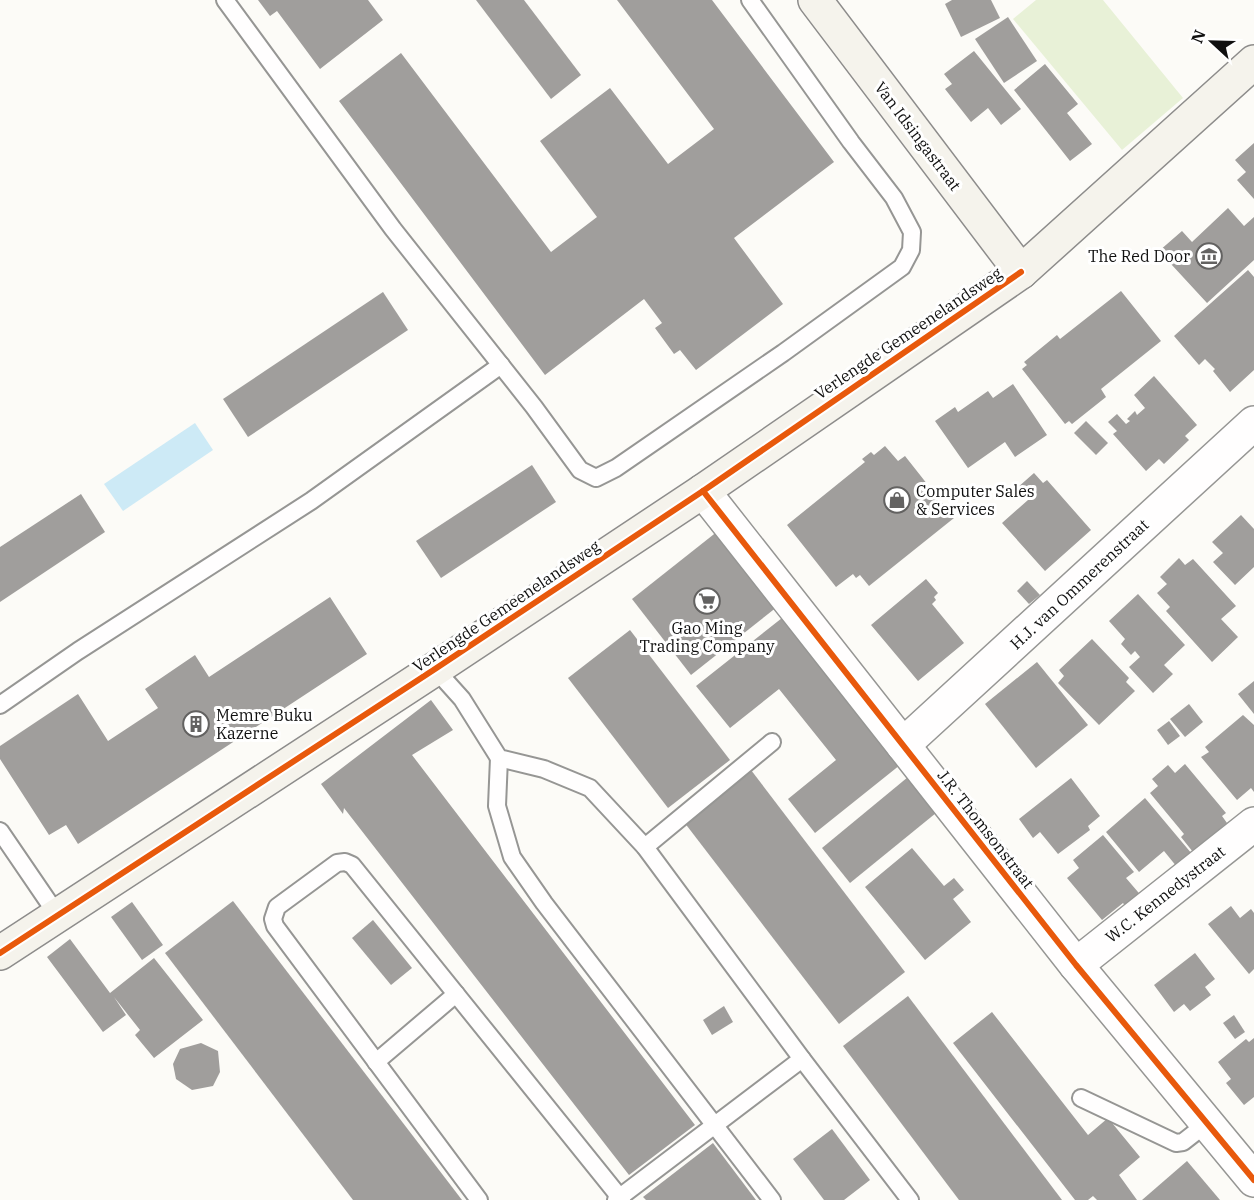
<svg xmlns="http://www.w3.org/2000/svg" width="1254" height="1200" font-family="'IBM Plex Serif',serif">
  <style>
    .green { fill: #e8f1d7 }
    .water { fill: #cdeaf6 }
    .building { fill: #a09e9c }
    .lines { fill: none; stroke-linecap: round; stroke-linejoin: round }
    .lane-casing { stroke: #969694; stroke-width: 20 }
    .street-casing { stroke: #969694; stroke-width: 36 }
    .secondary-casing { stroke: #8d8c8b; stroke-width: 36 }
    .lane { stroke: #fffefe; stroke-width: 16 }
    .street { stroke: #fffefe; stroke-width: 33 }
    .secondary { stroke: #f5f3ec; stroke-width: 33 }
    .cycleway-casing { stroke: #fff; stroke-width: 10 }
    .cycleway { stroke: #e8590c; stroke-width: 6 }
    .labels { text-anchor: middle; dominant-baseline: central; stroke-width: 6; stroke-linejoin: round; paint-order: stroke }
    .street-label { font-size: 16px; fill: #101010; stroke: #fff }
    .poi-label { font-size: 16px; fill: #101010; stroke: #fff; text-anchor: start }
  </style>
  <rect width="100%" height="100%" fill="#fcfbf7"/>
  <path class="green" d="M1036,0H1103L1183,98L1122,150L1013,19Z"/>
  <path class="water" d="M195,423L213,450L123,511L104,484Z"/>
  <g class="building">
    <path d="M258,0H368L383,20L320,69L277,11L270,16Z"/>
    <path d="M476,0H524L581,75L551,99Z"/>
    <path d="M617,0H712L834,162L734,238L783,304L696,370L680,350L674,354L655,328L662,323L644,299L545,375L339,101L401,53L551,252L597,217L540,141L610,88L668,164L714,129Z"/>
    <path d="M952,0H991L1000,18L961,37L945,4Z"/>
    <path d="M1008,17L1037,61L1004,83L975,39Z"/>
    <path d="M974,51L1021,109L1001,125L988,108L971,122L945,89L952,84L944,74Z"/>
    <path d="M1045,64L1078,104L1067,113L1092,144L1070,161L1014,90Z"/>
    <path d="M1254,143V199L1237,180L1246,172L1235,160Z"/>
    <path d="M1228,208L1244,226L1254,217V260L1207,303L1159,251L1182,231L1192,242Z"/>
    <path d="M1248,270L1254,277V370L1230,392L1213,371L1215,369L1205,359L1199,365L1174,336Z"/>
    <path d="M1121,291L1161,341L1101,389L1106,397L1072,424L1069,421L1065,424L1022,369L1027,365L1024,362L1057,335L1060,339Z"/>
    <path d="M383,292L408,330L248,437L223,399Z"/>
    <path d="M1154,376L1197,425L1185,436L1189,440L1164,464L1159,459L1146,471L1113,434L1117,431L1108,422L1117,414L1126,424L1130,421L1127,419L1135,411L1137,415L1145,408L1134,395Z"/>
    <path d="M1013,384L1047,435L1015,457L1005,442L968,468L935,421L955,407L958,412L988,391L993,398Z"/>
    <path d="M1086,421L1108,443L1096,455L1074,433Z"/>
    <path d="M885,446L898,461L905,456L954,518L869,586L860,575L856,578L853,574L836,587L787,525L865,462L862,459L871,452L874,455Z"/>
    <path d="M532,465L556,502L441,578L416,541Z"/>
    <path d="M1034,473L1043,483L1047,480L1091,530L1045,571L1002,523L1028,500L1017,488Z"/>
    <path d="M81,494L105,532L0,602V547Z"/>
    <path d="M1241,515L1254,529V567L1235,585L1213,562L1223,553L1212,542Z"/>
    <path d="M723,527L782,603L691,675L632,599Z"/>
    <path d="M1179,558L1185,565L1193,559L1236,606L1221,619L1238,637L1212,662L1166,611L1170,607L1157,593L1167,584L1160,577Z"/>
    <path d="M926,579L938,593L934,597L936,600L932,604L964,643L918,681L871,625Z"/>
    <path d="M1027,581L1040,595L1029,604L1017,591Z"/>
    <path d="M1138,594L1185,645L1164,665L1173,674L1153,693L1129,667L1140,657L1135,651L1131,655L1121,644L1125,639L1109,621Z"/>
    <path d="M330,597L367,654L78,844L66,825L49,835L0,759V746L78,694L108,741L158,708L145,689L195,655L209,677Z"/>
    <path d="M782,618L900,765L815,833L788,799L836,760L779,689L730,728L696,686Z"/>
    <path d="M630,630L730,760L668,808L568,678Z"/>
    <path d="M1092,639L1129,678L1126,682L1135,691L1099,725L1058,683L1064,676L1059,670Z"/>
    <path d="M1037,662L1088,725L1036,768L985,704Z"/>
    <path d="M1254,681V714L1238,694Z"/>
    <path d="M431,700L453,730L412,755L695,1125L629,1175L344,808L343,814L321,784Z"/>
    <path d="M1189,704L1203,722L1185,737L1170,719Z"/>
    <path d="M1243,715L1254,725V792L1251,788L1237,800L1201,757L1209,752L1205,747Z"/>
    <path d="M1169,721L1180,736L1168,745L1157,730Z"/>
    <path d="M1185,764L1226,813L1222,816L1227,823L1193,852L1181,837L1184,834L1150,793L1158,786L1152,779L1168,765L1175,773Z"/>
    <path d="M751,770L905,972L839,1024L684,822Z"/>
    <path d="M908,777L936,813L850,883L822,848Z"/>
    <path d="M1071,778L1100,816L1088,826L1090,830L1058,854L1040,832L1033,838L1019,819Z"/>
    <path d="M1145,798L1192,854L1177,867L1164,851L1139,872L1106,832Z"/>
    <path d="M1103,835L1134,872L1126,878L1144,899L1129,911L1123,903L1102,920L1067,878L1079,868L1073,860Z"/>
    <path d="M912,848L944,886L954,878L964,890L953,899L971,922L925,960L865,887Z"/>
    <path d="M233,901L462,1200H353L165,953Z"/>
    <path d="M132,902L163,945L142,960L111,917Z"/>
    <path d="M1231,906L1240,918L1251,909L1254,913V969L1249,974L1208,924Z"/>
    <path d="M373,920L412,968L391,985L352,938Z"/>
    <path d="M70,939L110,993L154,958L203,1020L154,1058L135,1035L140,1030L114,997L126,1015L103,1032L47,957Z"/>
    <path d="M1195,953L1215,979L1205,987L1211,995L1190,1011L1184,1004L1174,1012L1154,985Z"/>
    <path d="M908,996L1062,1200H959L843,1046Z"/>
    <path d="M724,1006L733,1022L712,1035L703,1020Z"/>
    <path d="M992,1012L1088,1135L1108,1118L1140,1157L1119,1175L1137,1200H1097L1093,1196L1088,1200H1075L953,1043Z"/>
    <path d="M1234,1015L1245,1032L1235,1039L1223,1023Z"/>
    <path d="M1254,1038V1097L1244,1105L1226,1083L1231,1079L1218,1062L1246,1039L1249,1042Z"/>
    <path d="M201,1043L218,1051L220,1072L213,1086L192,1090L176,1079L173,1064L180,1049Z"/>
    <path d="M832,1129L870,1180L844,1200H824L793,1159Z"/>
    <path d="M713,1143L756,1200H646L643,1197Z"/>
    <path d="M1187,1161L1220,1200H1142Z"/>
  </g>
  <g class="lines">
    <g class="lane-casing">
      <g id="lane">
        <path d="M225,0L393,229L534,407L580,470L596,478L616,468L783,353L902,267L911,250L912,232L894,198L851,142L750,0"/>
        <path d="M435,669L462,699L499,758L544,769L590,788L645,847L802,1059L910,1200"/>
        <path d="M0,705L78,651L311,501L501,365"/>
        <path d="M499,758L497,806L512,857L544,903L772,1200"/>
        <path d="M0,831L58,916"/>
        <path d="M645,847L772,742"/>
        <path d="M376,1062L456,994"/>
        <path d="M1081,1098L1176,1143L1183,1142L1206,1124"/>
        <path d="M479,1200L275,926L273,919L277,907L337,863L345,862L352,865L622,1200"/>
        <path d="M616,1200L802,1059"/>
      </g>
    </g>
    <g class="street-casing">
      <g id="street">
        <path d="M703,491L1076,965L1254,1180"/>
        <path d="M903,745L1254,423"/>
        <path d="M1076,965L1254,824"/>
      </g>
    </g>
    <g class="secondary-casing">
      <g id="secondary">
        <path d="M815,0L1021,272"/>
        <path d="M0,953L435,669L703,491L1021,272L1254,62"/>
      </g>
    </g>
    <use href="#lane" class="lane"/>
    <use href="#street" class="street"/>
    <use href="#secondary" class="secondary"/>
    <g class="cycleway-casing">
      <g id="cycleway">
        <path d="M703,491L1076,965L1254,1180"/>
        <path d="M0,953L435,669L703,491L1021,272"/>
      </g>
    </g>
    <use href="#cycleway" class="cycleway"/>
  </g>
  <defs>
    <g id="museum-ring" transform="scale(1.35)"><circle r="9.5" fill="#fff" stroke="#636261" stroke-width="1.5"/><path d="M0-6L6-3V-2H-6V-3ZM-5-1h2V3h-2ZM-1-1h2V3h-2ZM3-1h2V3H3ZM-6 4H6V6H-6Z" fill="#636261"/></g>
    <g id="shop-ring" transform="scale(1.35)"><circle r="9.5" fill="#fff" stroke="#636261" stroke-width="1.5"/><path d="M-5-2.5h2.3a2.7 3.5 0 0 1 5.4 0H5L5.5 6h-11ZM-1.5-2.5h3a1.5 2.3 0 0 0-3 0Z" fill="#636261"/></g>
    <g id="supermarket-ring" transform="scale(1.35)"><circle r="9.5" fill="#fff" stroke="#636261" stroke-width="1.5"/><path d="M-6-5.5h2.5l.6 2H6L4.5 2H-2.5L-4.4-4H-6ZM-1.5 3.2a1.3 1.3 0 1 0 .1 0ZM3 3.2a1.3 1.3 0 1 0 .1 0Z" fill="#636261"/></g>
    <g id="building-ring" transform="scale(1.35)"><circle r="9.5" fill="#fff" stroke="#636261" stroke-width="1.5"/><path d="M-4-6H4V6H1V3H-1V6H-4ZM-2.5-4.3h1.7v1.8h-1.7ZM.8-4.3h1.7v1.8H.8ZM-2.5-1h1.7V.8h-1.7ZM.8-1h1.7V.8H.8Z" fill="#636261"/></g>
  </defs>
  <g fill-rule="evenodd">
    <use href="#museum-ring" x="1209" y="256"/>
    <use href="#shop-ring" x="897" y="500"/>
    <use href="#supermarket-ring" x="707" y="601"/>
    <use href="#building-ring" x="196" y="724"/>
  </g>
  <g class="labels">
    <g class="street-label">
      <text transform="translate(918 136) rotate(53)">Van Idsingastraat</text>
      <text transform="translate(908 333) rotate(-34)">Verlengde Gemeenelandsweg</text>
      <text transform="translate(1079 584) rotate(-43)">H.J. van Ommerenstraat</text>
      <text transform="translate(506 606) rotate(-34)">Verlengde Gemeenelandsweg</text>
      <text transform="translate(986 829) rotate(52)">J.R. Thomsonstraat</text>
      <text transform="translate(1165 894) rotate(-38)">W.C. Kennedystraat</text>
    </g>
    <g class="poi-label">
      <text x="1190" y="256" text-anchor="end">The Red Door</text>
      <text x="916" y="491">Computer Sales<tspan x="916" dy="18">&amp; Services</tspan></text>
      <text x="707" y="628" text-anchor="middle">Gao Ming<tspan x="707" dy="18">Trading Company</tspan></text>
      <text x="216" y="715">Memre Buku<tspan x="216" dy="18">Kazerne</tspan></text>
    </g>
  </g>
  <g transform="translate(1212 42) rotate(292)" stroke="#ffffff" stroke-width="4.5" paint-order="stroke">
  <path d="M0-4.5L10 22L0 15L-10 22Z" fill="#101010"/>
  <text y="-9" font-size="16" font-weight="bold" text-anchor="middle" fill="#101010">N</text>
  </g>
</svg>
